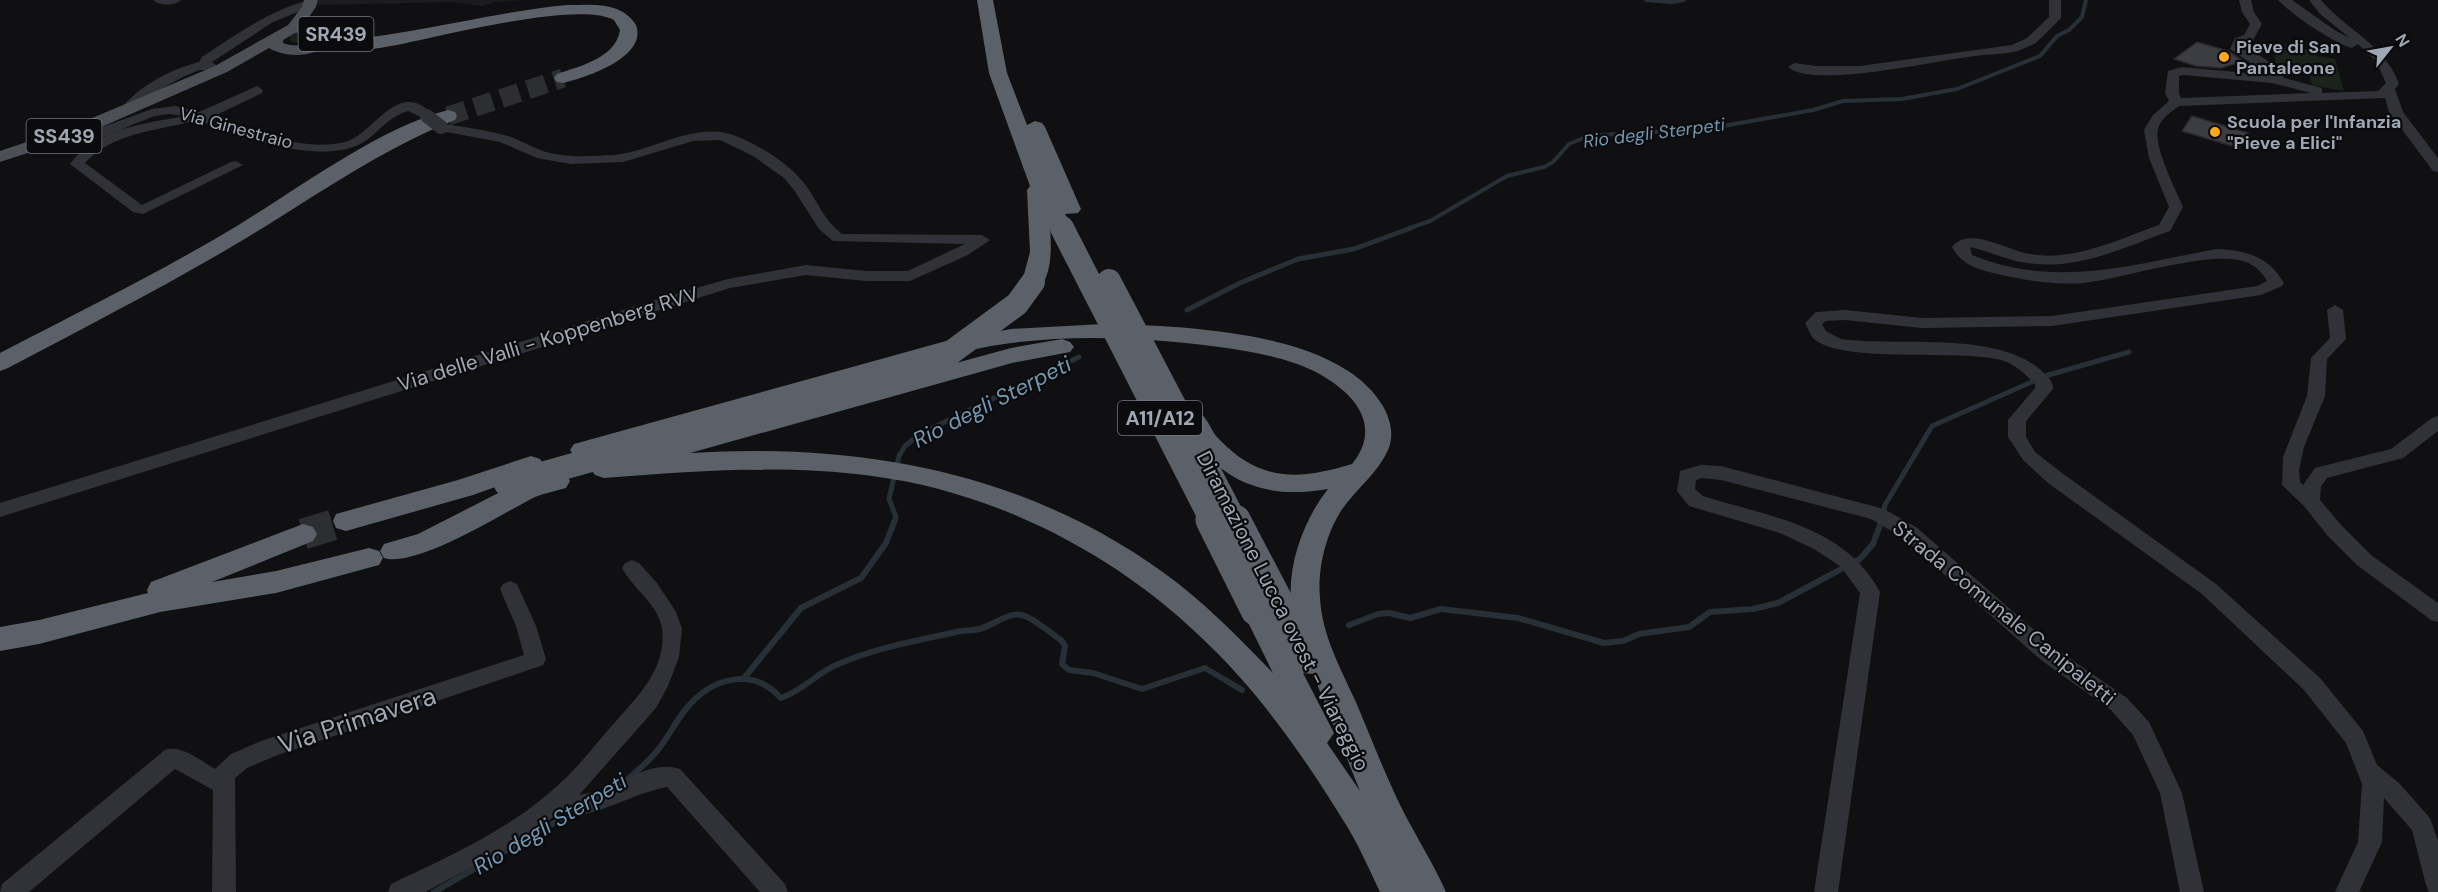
<svg xmlns="http://www.w3.org/2000/svg" width="2438" height="892" font-family="'DM Sans',sans-serif">
  <style>
    .built { fill: #1c1c1f }
    .green { fill: #1a221b }
    .lines { fill: none; stroke-linecap: round; stroke-linejoin: round }
    .stream-far2 { stroke: #263036; stroke-width: 4 }
    .stream-far1 { stroke: #263036; stroke-width: 5 }
    .stream { stroke: #263036; stroke-width: 6 }
    .building { fill: #3c3d42; stroke: #2a2a2e; stroke-width: 1.5 }
    .highway-tunnel-far1 { stroke: #2d2e32; stroke-width: 19; stroke-dasharray: 19 9; stroke-linecap: butt }
    .highway-tunnel { stroke: #2d2e32; stroke-width: 31; stroke-dasharray: 31 15; stroke-linecap: butt }
    .minor { fill: #313237; fill-rule: evenodd }
    .major { fill: #4d4f56; fill-rule: evenodd }
    .highway { fill: #5c6069; fill-rule: evenodd }
    .minor-bridge { stroke: #313237; stroke-width: 14 }
    .highway-bridge-far2 { stroke: #5c6069; stroke-width: 19 }
    .highway-bridge-far1 { stroke: #5c6069; stroke-width: 24 }
    .highway-bridge { stroke: #5c6069; stroke-width: 31 }
    .poi-dot { fill: #ffa71b; stroke: #0b0b0d; stroke-width: 2 }
    .labels { text-anchor: middle; dominant-baseline: central; stroke-width: 4.5; stroke-linejoin: round; paint-order: stroke }
    .far-poi-label { font-size: 18px; font-weight: bold; fill: #a0a7b4; stroke: #0b0b0d; text-anchor: start }
    .far-street-label { font-size: 18px; fill: #a0a7b4; stroke: #0b0b0d }
    .far-water-label { font-size: 18px; font-style: italic; fill: #7398b3; stroke: #0b0b0d }
    .shield { fill: #0b0b0d; stroke: #737882; stroke-width: 1.5 }
    .shield-label { font-size: 20px; font-weight: bold; fill: #a0a7b4 }
    .street-label { font-size: 21px; fill: #a0a7b4; stroke: #0b0b0d }
    .water-label { font-size: 22px; font-style: italic; fill: #7398b3; stroke: #0b0b0d }
    .near-street-label { font-size: 26px; fill: #a0a7b4; stroke: #0b0b0d }
  </style>
  <rect width="100%" height="100%" fill="#101012"/>
  <path class="built" d="M318,0H523L495,2L482,6L452,2L321,5H317Z"/>
  <g class="green">
    <path d="M316,28L324,33C316,42 301,45 290,41V36L299,31Z"/>
    <path d="M2285,44L2316,52L2317,56L2335,59L2344,91L2312,85L2309,75L2291,71L2290,67L2276,64L2273,48L2286,50Z"/>
  </g>
  <g class="lines">
    <g class="stream-far2">
      <path d="M1646,0L1672,2L1684,0"/>
      <path d="M1407,229L1430,221L1507,176L1544,167L1553,162L1569,144L1581,139L1601,135L1706,129L1813,110L1843,101L1902,99L1957,89L2040,56L2057,36L2069,30L2082,17L2086,0"/>
    </g>
    <g class="stream-far1">
      <path d="M1187,310L1240,283L1298,259L1354,249L1411,228"/>
      <path d="M894,521L896,517L889,499L899,456L905,446L920,434L1079,357"/>
      <path d="M1882,521L1885,505L1932,426L2045,376L2129,352"/>
    </g>
    <g class="stream">
      <path d="M1349,625L1378,614L1389,613L1410,618L1441,609L1518,618L1604,643L1623,641L1639,634L1689,627L1710,612L1753,609L1778,603L1860,559L1873,544L1882,520"/>
      <path d="M745,677L801,608L861,578L886,543L895,520"/>
      <path d="M627,780C637,771 648,762 657,751C668,738 675,722 686,709C711,678 752,666 781,698C802,691 816,674 836,665C874,648 916,641 956,632C964,630 972,631 979,629C993,626 1007,612 1022,615C1032,617 1052,634 1061,640L1065,646L1062,664L1069,670L1093,673L1142,689L1205,668L1242,690"/>
      <path d="M434,892L570,814"/>
    </g>
  </g>
  <g class="building">
    <path d="M2197,42L2228,51L2243,61L2221,68L2196,66L2174,59Z"/>
    <path d="M2192,116L2248,133L2239,148L2182,131Z"/>
  </g>
  <g class="lines">
    <path class="highway-tunnel-far1" d="M448,116L563,78"/>
    <path class="highway-tunnel" d="M303,534L346,521"/>
    <g class="minor">
      <path d="M153,0H181C175,6 159,6 153,0Z"/>
      <path d="M309,0L315,4L313,6L273,22L212,62L219,67L217,70H199L183,77L152,94L132,113L127,114L120,110C137,87 171,69 199,62L202,57C236,35 268,11 309,0Z"/>
      <path d="M2049,0H2061V18L2036,43L2018,51C2002,55 1985,54 1968,57C1935,61 1811,89 1788,67L1794,63L1816,66H1860L2012,45L2027,38L2049,17Z"/>
      <path d="M2239,0H2251L2254,12L2262,24L2253,40L2244,43L2243,47C2256,53 2279,65 2284,78L2322,88V93L2378,91L2386,83L2376,61L2358,44L2352,48C2333,43 2291,14 2278,0H2292L2336,31L2350,38L2320,14L2309,0H2321C2347,31 2385,44 2399,84L2395,89L2403,112L2438,158V172L2433,171L2389,112L2385,98L2179,106C2172,111 2163,117 2159,126C2151,144 2176,189 2183,207L2170,231C2125,247 2077,271 2028,263C2008,261 1989,251 1970,247L1972,255C2056,289 2131,265 2216,249C2246,250 2268,256 2284,283L2282,286L2261,295L2052,326L1922,328L1845,320L1826,321L1822,324L1826,331L1841,339C1900,347 1996,330 2042,371C2048,377 2053,380 2053,389L2026,421V437L2035,452L2062,473L2216,584L2320,678L2363,731L2377,765L2399,783L2430,818L2438,841V892H2429L2426,885L2412,830L2384,798L2382,842L2359,892H2335L2358,842L2362,784L2346,743L2304,690L2202,594L2048,483L2023,460L2008,437V420L2035,388V384C2025,374 2015,364 2001,360C1958,349 1843,364 1814,339C1810,335 1808,328 1805,323L1816,312L1845,310L1922,318L2052,316L2257,286L2267,281C2262,272 2254,264 2243,261C2208,251 2124,278 2084,283C2057,285 2028,281 2002,275C1980,270 1963,267 1952,247C1969,225 2008,251 2030,254C2074,262 2119,239 2159,225L2169,207L2149,158L2144,130L2153,115L2169,101L2165,93L2168,71L2182,67L2268,75L2230,49L2235,38L2244,35L2250,24L2242,12ZM2183,75L2272,83L2311,93L2181,98L2179,93V76Z"/>
      <path d="M257,86L263,90L262,93L212,117C247,130 310,154 348,141C376,131 399,77 434,116L427,120L408,111C376,121 376,148 333,151C299,154 262,143 230,132C220,129 209,123 199,121C193,120 184,124 177,125C143,132 109,137 85,163L142,205L231,162L236,161L243,165L143,214L133,212L70,164C97,128 144,124 184,116L169,114L155,116C130,124 47,167 27,146L34,142L64,141L152,109L175,106L199,112Z"/>
      <path d="M441,123C463,127 486,130 508,136C521,140 533,148 546,152C567,158 592,156 614,155C657,151 697,118 741,138C765,149 791,165 807,187C818,203 825,221 842,234L982,235L990,240L968,255L910,281H866L806,275L730,288L0,517V503L665,297L728,279L806,265L866,271H908L965,244L833,241L819,229L794,190L784,178L753,156L720,140L693,141L623,162L571,164L537,158L500,142L436,130L434,127Z"/>
      <path d="M2335,305L2343,310L2346,339L2327,359L2325,396L2304,447L2299,470L2300,482L2303,485L2315,468L2391,449L2432,418L2438,416V431L2403,458L2327,478L2321,486L2320,500L2341,525L2371,555L2438,603V622L2431,620L2357,565L2327,535L2304,506L2282,485L2283,457L2307,396L2311,358L2330,338L2327,310Z"/>
      <path d="M1701,465L1721,466L1884,509L1916,527L2055,648L2127,698L2149,722L2182,793L2204,892H2180L2160,793L2133,735L2111,710L2041,660L1902,537L1871,519L1721,480L1702,478L1696,480L1695,489L1703,496C1769,517 1844,525 1880,592L1838,892H1814L1860,593L1840,566L1814,549L1780,533L1689,506L1677,491L1680,471Z"/>
      <path d="M632,560L639,563L657,583L676,612L682,629L679,657L668,686L656,708L579,795C587,793 595,792 603,790C626,780 654,760 680,769L785,884L788,892H760L667,787C628,794 596,820 555,816L504,850L425,892H388L391,884C448,857 509,830 556,787C579,767 597,742 617,720C640,694 667,667 662,628C658,604 633,589 622,568L625,563Z"/>
      <path d="M510,581L517,584L536,626L546,659L543,665L275,756L247,768L235,778L236,892H212L213,790L175,769L29,892H0L2,884L165,750C181,744 201,761 215,769L231,754L261,741L524,655L516,626L500,589L503,584Z"/>
    </g>
    <path class="major" d="M304,0H318L316,7L306,21C321,18 335,16 345,30C330,54 293,62 269,48L227,72L83,135L0,162V151L71,127L215,66L288,25L302,7ZM321,28L329,30C319,44 298,49 283,43V40L295,33Z"/>
    <g class="highway">
      <path d="M977,0H993L1007,73L1027,125L1035,121L1042,123L1045,127L1081,209L1078,213L1065,214L1072,226L1068,230L1061,232L1054,230L1050,225C1051,245 1053,269 1041,287L1033,289L1025,287L1022,282L1030,252L1027,190L1030,186L989,73Z"/>
      <path d="M567,5C592,5 621,1 636,25C648,57 586,78 563,83L557,82L554,78L557,74C580,66 616,58 620,30L614,20C578,0 435,38 391,46C365,51 339,51 313,51L307,50L304,46L307,42L313,41C399,40 481,13 567,5Z"/>
      <path d="M448,110L455,112L457,116L455,120C380,150 317,195 248,237C170,284 89,325 8,368L0,371V353C79,312 160,272 237,226C299,188 379,128 448,110Z"/>
      <path d="M1103,324C1182,326 1334,330 1381,403C1390,417 1395,435 1388,450C1378,472 1360,486 1346,504C1327,528 1317,568 1320,598C1322,635 1340,667 1355,700C1368,730 1380,762 1394,792C1409,826 1431,858 1446,892H1380C1370,871 1360,848 1348,828C1308,763 1264,698 1209,645C1120,556 997,492 872,476C782,464 694,471 604,478L595,475L591,469L595,463L648,456L646,453L650,447L1011,348L1062,339L1070,342L1074,347L1070,352L1012,363L690,453C866,442 1037,474 1180,585C1214,612 1243,642 1273,673L1242,610L1246,602L1256,599L1264,601L1268,594L1278,591L1288,594L1291,600C1288,562 1305,518 1328,489C1260,501 1214,478 1179,419L1182,413C1188,411 1194,409 1200,413C1207,418 1211,429 1216,436C1230,451 1246,464 1265,470C1293,480 1325,472 1352,464C1371,441 1369,417 1349,396C1316,362 1263,353 1219,347C1151,338 1080,334 1011,343C958,350 905,367 853,381C763,406 673,433 583,459L574,456L570,450L574,444L946,341L1011,329ZM1303,673L1313,674L1360,791L1327,743L1334,733Z"/>
      <path d="M531,456L540,459L544,465L540,471L473,495L346,531L336,528L333,521L336,514L458,480Z"/>
      <path d="M557,472L566,474L570,481L566,488C556,491 545,493 535,497C503,513 417,568 384,558L380,551L384,544L418,534L520,482Z"/>
      <path d="M303,524L313,527L317,534L313,541L212,582L276,571L369,548L379,551L383,558L379,565L276,593L160,612L39,644L0,651V627L39,620L148,593L147,590L151,582Z"/>
    </g>
    <path class="minor-bridge" d="M427,116L441,127"/>
    <path class="highway-bridge-far2" d="M1061,226L1063,229"/>
    <g class="highway-bridge-far1">
      <path d="M1062,228L1212,521"/>
      <path d="M1109,281L1235,521"/>
      <path d="M506,484L889,376L949,354L1017,304L1033,282"/>
    </g>
    <g class="highway-bridge">
      <path d="M1211,520L1256,610"/>
      <path d="M1235,520L1278,602"/>
    </g>
  </g>
  <g class="poi-dot">
    <circle cx="2224" cy="57" r="6"/>
    <circle cx="2215" cy="132" r="6"/>
  </g>
  <g class="labels">
    <g class="far-poi-label">
      <text x="2236" y="47">Pieve di San<tspan x="2236" dy="21">Pantaleone</tspan></text>
      <text x="2227" y="122">Scuola per l'Infanzia<tspan x="2227" dy="21">"Pieve a Elici"</tspan></text>
    </g>
    <g class="far-street-label">
      <text transform="translate(236 128) rotate(15)">Via Ginestraio</text>
    </g>
    <g class="far-water-label">
      <text transform="translate(1654 133) rotate(-7)">Rio degli Sterpeti</text>
    </g>
    <g class="shield">
      <rect x="298.5" y="17" width="75" height="34" rx="4.5"/>
      <rect x="26.5" y="119" width="75" height="34" rx="4.5"/>
      <rect x="1118" y="401" width="84" height="34" rx="4.5"/>
    </g>
    <g class="shield-label">
      <text x="336" y="34">SR439</text>
      <text x="64" y="136">SS439</text>
      <text x="1160" y="418">A11/A12</text>
    </g>
    <g class="street-label">
      <text transform="translate(548 339) rotate(-17)">Via delle Valli - Koppenberg RVV</text>
      <text transform="translate(1283 611) rotate(63)">Diramazione Lucca ovest - Viareggio</text>
      <text transform="translate(2004 613) rotate(39)">Strada Comunale Canipaletti</text>
    </g>
    <g class="water-label">
      <text transform="translate(992 402) rotate(-27)">Rio degli Sterpeti</text>
      <text transform="translate(550 824) rotate(-31)">Rio degli Sterpeti</text>
    </g>
    <g class="near-street-label">
      <text transform="translate(357 720) rotate(-18)">Via Primavera</text>
    </g>
  </g>
  <g transform="translate(2390 48) rotate(59)" stroke="#0b0b0d" stroke-width="4.5" paint-order="stroke">
  <path d="M0-4.5L10 22L0 15L-10 22Z" fill="#a0a7b4"/>
  <text y="-9" font-size="16" font-weight="bold" text-anchor="middle" fill="#a0a7b4">N</text>
  </g>
</svg>
